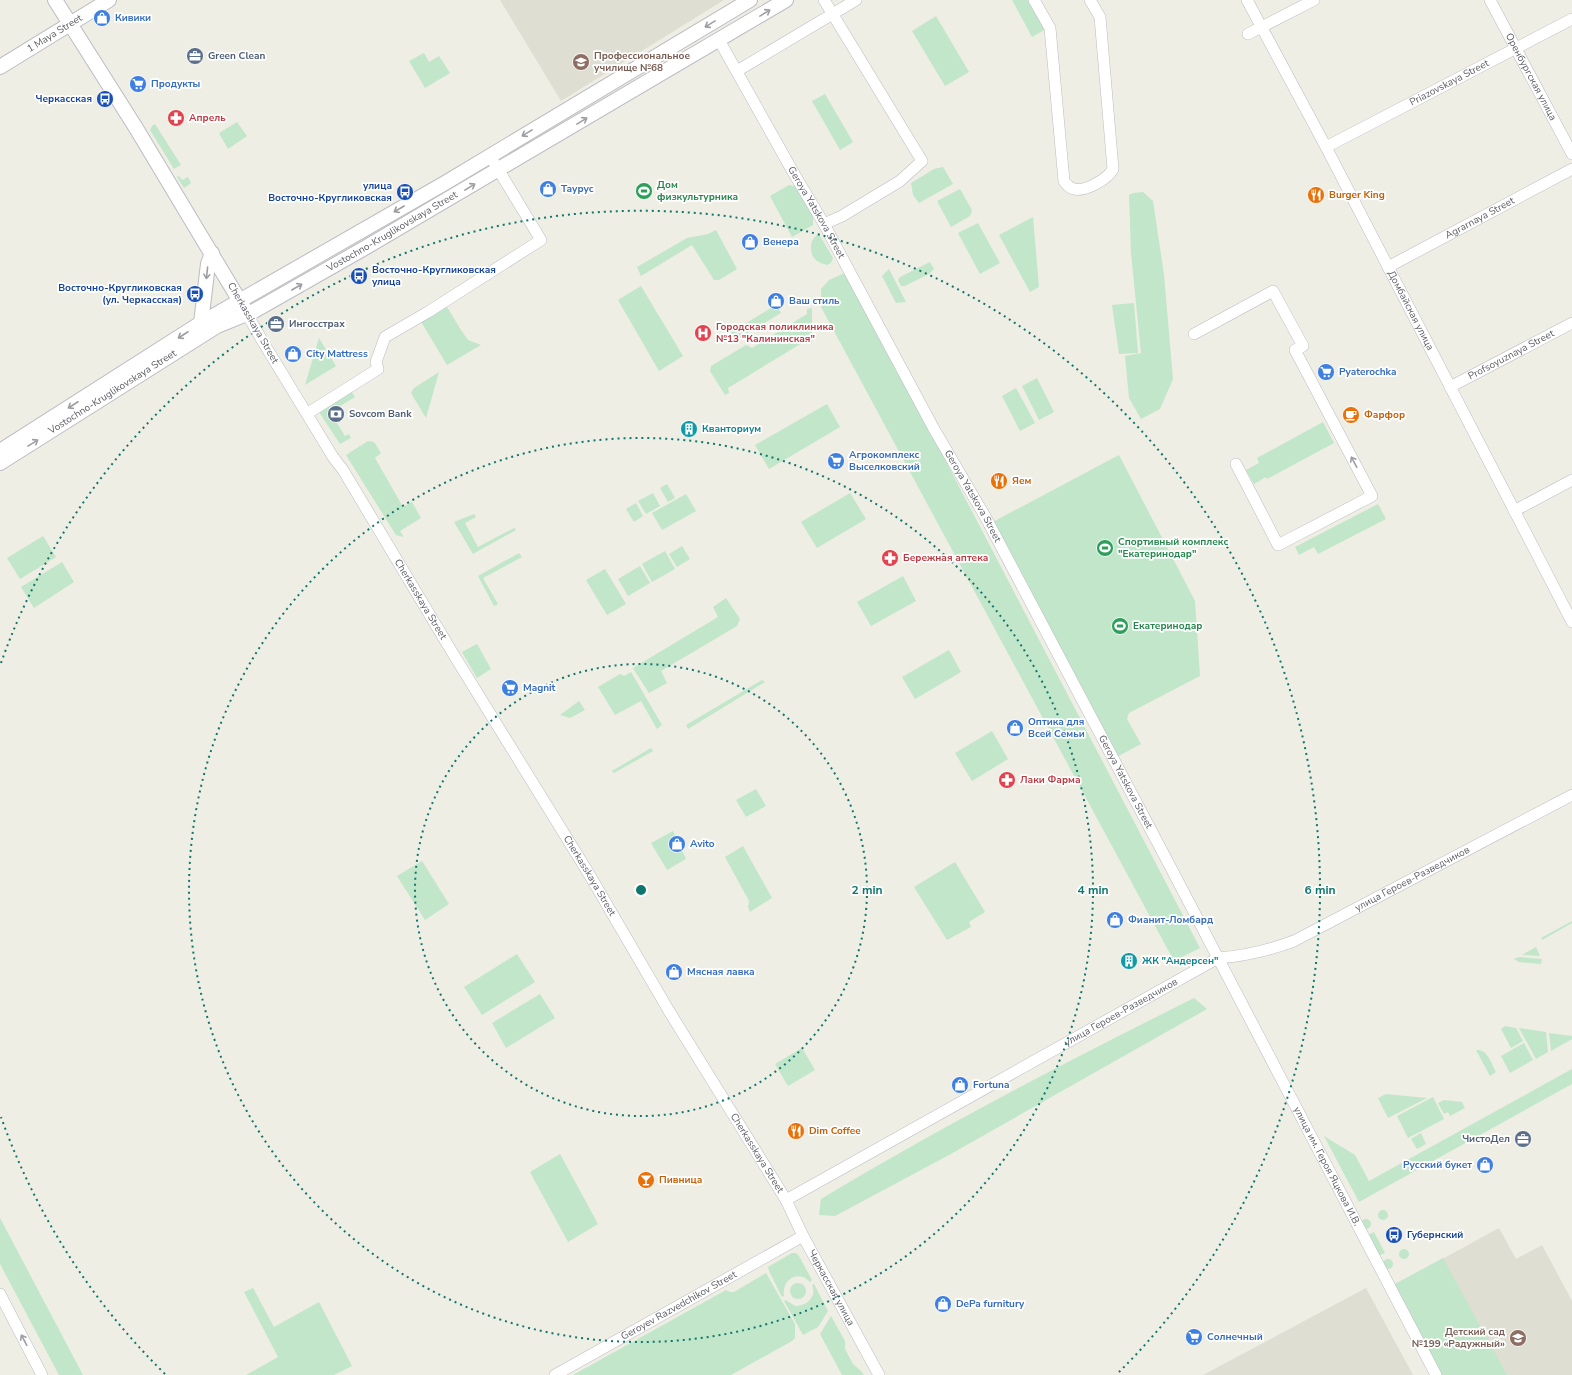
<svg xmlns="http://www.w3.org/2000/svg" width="1572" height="1375" font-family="'Nunito Sans',sans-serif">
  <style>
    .education { fill: #deded2 }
    .green { fill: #c1e6c9 }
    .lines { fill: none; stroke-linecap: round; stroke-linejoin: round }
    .minor-casing { stroke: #bcbcc3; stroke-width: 12 }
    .tertiary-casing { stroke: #bcbcc3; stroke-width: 16 }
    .minor { stroke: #fff; stroke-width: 11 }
    .tertiary { stroke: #fff; stroke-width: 14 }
    .oneway { stroke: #9d9ea3 }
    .ring { fill: none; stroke: #0f766e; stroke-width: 2; stroke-dasharray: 2 4 }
    .labels { text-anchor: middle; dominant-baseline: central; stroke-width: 3.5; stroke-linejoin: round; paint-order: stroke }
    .shop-label { font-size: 10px; font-weight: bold; fill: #366cbe; stroke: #fff; text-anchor: start }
    .street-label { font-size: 10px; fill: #5c5e65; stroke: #fff }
    .service-label { font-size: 10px; font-weight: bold; fill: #4e5e75; stroke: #fff; text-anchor: start }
    .education-label { font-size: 10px; font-weight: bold; fill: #785e54; stroke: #fff; text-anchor: start }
    .transit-label { font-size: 10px; font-weight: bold; fill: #164399; stroke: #fff; text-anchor: end }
    .health-label { font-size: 10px; font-weight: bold; fill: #be3a42; stroke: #fff; text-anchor: start }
    .leisure-label { font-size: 10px; font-weight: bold; fill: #27864d; stroke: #fff; text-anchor: start }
    .food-label { font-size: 10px; font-weight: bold; fill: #c56008; stroke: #fff; text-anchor: start }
    .culture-label { font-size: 10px; font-weight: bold; fill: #0d838f; stroke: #fff; text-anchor: start }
    .centre { fill: #0f766e; stroke: #fff; stroke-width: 2 }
    .ring-label { font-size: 12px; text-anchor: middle; font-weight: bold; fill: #0f766e; stroke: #fff; stroke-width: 3.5; stroke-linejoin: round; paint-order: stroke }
  </style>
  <rect width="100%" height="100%" fill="#efeee4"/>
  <g class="education">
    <path d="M500,0H724L561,101Z"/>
    <path d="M1499,1228L1516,1259L1542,1245L1572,1301V1375H1484L1426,1268Z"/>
    <path d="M1366,1288L1413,1375H1203Z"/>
  </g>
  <g class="green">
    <path d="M1012,0H1030L1046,29L1032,37Z"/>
    <path d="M936,16L969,72L945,86L912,31Z"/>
    <path d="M424,53L429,62L439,56L450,73L425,88L409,61Z"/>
    <path d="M825,94L853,142L840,150L812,101Z"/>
    <path d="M237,122L247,136L228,149L219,133Z"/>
    <path d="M155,124L181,165L174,169L150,130L152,126Z"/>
    <path d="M943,167L953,184L919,203L913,195L911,183L934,169Z"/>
    <path d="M179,176L182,180L188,177L191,183L184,188L177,177Z"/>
    <path d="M789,185L798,187L813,215V225L792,237L770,196Z"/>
    <path d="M960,189L972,210L970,216L951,227L937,201Z"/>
    <path d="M1143,192L1153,201L1164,275L1173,379L1160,409L1141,419L1129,398L1125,356L1141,353L1131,253L1129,195L1133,193Z"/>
    <path d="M1033,217L1039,287L1030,292L999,235Z"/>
    <path d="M978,223L1000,263L980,274L958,233Z"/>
    <path d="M716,230L737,269L719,280H714L692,245L641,276L637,267L687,238L708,234Z"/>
    <path d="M819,234L833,258L831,263L827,265C824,264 820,263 817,261C808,254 809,239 819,234Z"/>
    <path d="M930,262L934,269L929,274L905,286H901L898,280L900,277Z"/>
    <path d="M889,269L906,302L896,303L882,276Z"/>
    <path d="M847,272L1200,948L1174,961L821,307V289L829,280Z"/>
    <path d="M641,286L683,356L659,371L618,300Z"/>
    <path d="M1134,303L1138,353L1119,354L1112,305Z"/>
    <path d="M776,305L781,313L735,341L730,333Z"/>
    <path d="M443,306L447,307L461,330L468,340L481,345L447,365L420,320Z"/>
    <path d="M812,308V344L807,340L728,388L729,393L725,395L710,371L711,366L746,345L752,348L807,314V309Z"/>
    <path d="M319,338L336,366L305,385Z"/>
    <path d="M439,372L426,418L411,393L414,388Z"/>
    <path d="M1037,378L1054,412L1039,420L1022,386Z"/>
    <path d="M1016,388L1035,423L1020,431L1002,396Z"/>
    <path d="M351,391L355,397L330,412L345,436L349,434L351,438L340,444L319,412Z"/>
    <path d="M827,404L840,427L769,469L755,445Z"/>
    <path d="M1323,422L1334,443L1267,479L1266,477L1254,484L1246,470L1259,463L1257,458Z"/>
    <path d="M368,441L374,442L381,453L375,458L403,507L412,502L421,518L400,531L404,537L396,535L346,455Z"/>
    <path d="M1119,455L1195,601L1200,676L1129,713L1127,719L1141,744L1113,759L989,524Z"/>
    <path d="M667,484L675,498L668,502L660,488Z"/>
    <path d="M653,493L660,506L646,514L638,501Z"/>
    <path d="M850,493L866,519L817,548L801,522Z"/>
    <path d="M686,494L696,511L662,530L652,513Z"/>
    <path d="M636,503L643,516L634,522L626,509Z"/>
    <path d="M1378,504L1386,519L1318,554L1314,547L1299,555L1295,547Z"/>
    <path d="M474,514L476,517L465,523L478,547L514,528L516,530L473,554L454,522Z"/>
    <path d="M43,536L56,557L20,579L7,558Z"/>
    <path d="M682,546L690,559L677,567L669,554Z"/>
    <path d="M665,551L675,569L652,582L642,564Z"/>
    <path d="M519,553L522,557L483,578L498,604L494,606L478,576Z"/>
    <path d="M62,562L74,582L34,608L21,587Z"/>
    <path d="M640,566L650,583L628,596L618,579Z"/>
    <path d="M605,569L626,604L607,615L586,580Z"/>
    <path d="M903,576L916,601L871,626L857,602Z"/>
    <path d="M726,598L740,619L737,626L661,671L667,683L649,693L633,668L718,617L713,607Z"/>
    <path d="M477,644L491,669L477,678L462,652Z"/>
    <path d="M949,650L961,672L915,699L902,677Z"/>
    <path d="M631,672L662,725L657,729L641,701L615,715L598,687L620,674L624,676Z"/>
    <path d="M762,680L765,682L688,729L686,725Z"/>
    <path d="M579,701L585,710L570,718L560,715Z"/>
    <path d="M992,731L1008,759L972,781L955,753Z"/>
    <path d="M651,748L653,751L614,773L612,771Z"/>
    <path d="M756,789L766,806L746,817L736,800Z"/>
    <path d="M673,831L686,859L667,870L651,843Z"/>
    <path d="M743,846L772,898L750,912L748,907L749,901L725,857Z"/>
    <path d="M422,861L449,904L425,920L397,876Z"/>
    <path d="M955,862L985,912L969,922L971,927L947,940L914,887Z"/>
    <path d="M1572,921V923L1542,940L1541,938Z"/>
    <path d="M1536,947L1540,956L1522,955Z"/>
    <path d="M517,954L535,982L482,1015L464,987Z"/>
    <path d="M1519,957L1542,959L1541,964L1519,962L1514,959Z"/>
    <path d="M540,994L555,1018L506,1048L492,1023Z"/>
    <path d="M1194,998L1207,1009L949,1155L835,1216L819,1215L821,1199C942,1126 1068,1061 1194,998Z"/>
    <path d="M1505,1026L1516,1028L1523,1041L1511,1048L1501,1029Z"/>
    <path d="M1519,1028L1546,1032L1548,1052L1536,1059Z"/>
    <path d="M1549,1033L1572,1036V1039L1551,1051Z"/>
    <path d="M1524,1043L1533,1060L1510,1073L1501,1056Z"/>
    <path d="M802,1048L815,1070L788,1086L775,1064Z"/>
    <path d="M1476,1050C1488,1049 1491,1063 1496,1072L1490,1076Z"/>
    <path d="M1572,1069V1084L1359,1202L1324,1136L1355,1155L1369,1181Z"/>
    <path d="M1386,1094L1427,1098L1388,1118L1378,1098Z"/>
    <path d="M1433,1097L1444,1119L1408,1138L1397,1116Z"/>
    <path d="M1444,1100L1462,1102L1465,1108L1450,1116L1448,1112L1444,1114L1438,1103Z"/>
    <path d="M1421,1133L1426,1144L1417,1149L1411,1139Z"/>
    <path d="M560,1154L598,1224L568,1242L530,1172Z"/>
    <circle cx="1383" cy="1215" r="5"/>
    <path d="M0,1218L83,1375H59L0,1264Z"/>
    <circle cx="1366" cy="1224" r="5"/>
    <path d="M1374,1232L1385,1253L1378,1256L1368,1235Z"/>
    <circle cx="1404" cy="1254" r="5"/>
    <path d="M792,1253H796L799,1256L812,1280L810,1282C798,1269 781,1280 784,1296L782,1297L769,1271L768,1267Z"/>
    <path d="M1443,1258L1507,1375H1439L1393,1285Z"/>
    <circle cx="1388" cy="1264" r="5"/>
    <path d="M766,1273L795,1324V1338L792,1341L731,1375H573L726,1290L730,1292H734Z"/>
    <circle cx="798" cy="1291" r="8"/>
    <path d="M814,1284L828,1311L818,1327L803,1335L784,1301L786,1300L795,1306C807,1306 817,1297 812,1285Z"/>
    <path d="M253,1288L274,1327L319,1302L352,1366L334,1375H246L278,1357L244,1292Z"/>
    <path d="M831,1316L845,1341V1349L853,1364L861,1371L864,1375H842L820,1334Z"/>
  </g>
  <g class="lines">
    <g class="minor-casing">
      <g id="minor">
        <path d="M824,0L922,161L900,181L842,216L824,224"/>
        <path d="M1034,0L1050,28L1064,181C1067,185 1069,188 1074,189C1085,192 1108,179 1113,169L1100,17L1090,0"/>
        <path id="s1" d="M1247,0L1326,147L1572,622"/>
        <path id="s2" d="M1490,0L1572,154"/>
        <path d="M1248,34L1314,0"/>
        <path id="s3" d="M719,40L793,172L824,224L934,429L986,518L1171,868L1436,1375"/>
        <path d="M737,71L856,0"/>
        <path id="s4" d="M1326,147L1572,19"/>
        <path id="s5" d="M1388,267L1572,169"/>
        <path id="s6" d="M247,314L263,342L333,457L343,470L452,652L589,874L669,1011L786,1200L803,1236L879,1375"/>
        <path d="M1194,334L1273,291L1303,346L1295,350L1372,496L1278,545L1236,464"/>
        <path id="s7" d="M1450,387L1572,323"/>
        <path d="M308,413L378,369L376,362L385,337L428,312L541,240L490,156"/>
        <path d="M1514,511L1572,480"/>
        <path id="s8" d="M786,1200L1218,958C1246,956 1267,951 1294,941L1572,795"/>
        <path d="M0,1294L42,1375"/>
        <path id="s9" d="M555,1375L803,1236"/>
      </g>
    </g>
    <g class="tertiary-casing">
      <g id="tertiary">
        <path d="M55,0L136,128L244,308"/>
        <path id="s10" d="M0,67L109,0"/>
        <path d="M201,323L208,264L212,253"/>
        <path d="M0,451L201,323L445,183L750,0"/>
        <path id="s11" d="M0,463L217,326L254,311L363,249L786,0"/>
      </g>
    </g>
    <use href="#minor" class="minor"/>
    <use href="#tertiary" class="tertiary"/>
  </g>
  <defs><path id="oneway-shaft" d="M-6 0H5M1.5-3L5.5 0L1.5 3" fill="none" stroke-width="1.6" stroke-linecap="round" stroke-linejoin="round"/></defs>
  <g class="oneway">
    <use href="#oneway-shaft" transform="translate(765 13) rotate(-31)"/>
    <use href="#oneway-shaft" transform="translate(710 24) rotate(149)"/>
    <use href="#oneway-shaft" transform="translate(582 121) rotate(-31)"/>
    <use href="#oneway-shaft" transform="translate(527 133) rotate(149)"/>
    <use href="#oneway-shaft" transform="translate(470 187) rotate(-31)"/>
    <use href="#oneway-shaft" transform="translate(399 209) rotate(150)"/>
    <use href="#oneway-shaft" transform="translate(207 273) rotate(96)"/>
    <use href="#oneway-shaft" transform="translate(297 287) rotate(-30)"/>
    <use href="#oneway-shaft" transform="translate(183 335) rotate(147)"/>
    <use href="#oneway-shaft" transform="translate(73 405) rotate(147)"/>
    <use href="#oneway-shaft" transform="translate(33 443) rotate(-32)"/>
    <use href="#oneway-shaft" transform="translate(1354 462) rotate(-118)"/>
    <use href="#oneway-shaft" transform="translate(24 1340) rotate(-118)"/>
  </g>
  <g class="ring">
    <circle cx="641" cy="890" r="226"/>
    <circle cx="641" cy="890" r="452"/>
    <path d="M165 1374A679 679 0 0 1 1 1117M1 663A679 679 0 1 1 1117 1374"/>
  </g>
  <defs>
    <g id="shop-disc" transform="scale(0.9)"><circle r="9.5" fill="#3f7fe0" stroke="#fff"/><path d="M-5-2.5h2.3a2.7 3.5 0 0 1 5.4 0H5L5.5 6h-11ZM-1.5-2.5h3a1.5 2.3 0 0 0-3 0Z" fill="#fff"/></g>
    <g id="office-disc" transform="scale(0.9)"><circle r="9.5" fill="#5c6f8a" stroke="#fff"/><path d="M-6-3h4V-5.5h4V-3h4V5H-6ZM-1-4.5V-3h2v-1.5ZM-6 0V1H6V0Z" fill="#fff"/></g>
    <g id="university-disc" transform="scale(0.9)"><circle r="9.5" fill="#8d6e63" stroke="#fff"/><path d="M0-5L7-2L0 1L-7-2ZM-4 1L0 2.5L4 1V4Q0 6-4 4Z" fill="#fff"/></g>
    <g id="supermarket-disc" transform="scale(0.9)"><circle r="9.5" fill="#3f7fe0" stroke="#fff"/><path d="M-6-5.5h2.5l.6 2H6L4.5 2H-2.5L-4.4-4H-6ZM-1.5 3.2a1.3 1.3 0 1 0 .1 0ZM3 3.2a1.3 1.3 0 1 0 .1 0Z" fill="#fff"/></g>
    <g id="bus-disc" transform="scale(0.9)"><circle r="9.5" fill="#1a4fb4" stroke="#fff"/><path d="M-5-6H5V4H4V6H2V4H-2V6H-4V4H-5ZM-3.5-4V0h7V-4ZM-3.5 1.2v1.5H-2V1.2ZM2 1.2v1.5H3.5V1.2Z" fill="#fff"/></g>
    <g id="pharmacy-disc" transform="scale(0.9)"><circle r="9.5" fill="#e0444e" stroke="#fff"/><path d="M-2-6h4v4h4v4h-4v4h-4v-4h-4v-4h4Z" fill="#fff"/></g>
    <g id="stadium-disc" transform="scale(0.9)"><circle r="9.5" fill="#2e9e5b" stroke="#fff"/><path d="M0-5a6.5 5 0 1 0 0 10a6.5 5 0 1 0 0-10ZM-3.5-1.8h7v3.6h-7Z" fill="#fff"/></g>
    <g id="restaurant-disc" transform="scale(0.9)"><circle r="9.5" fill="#e8710a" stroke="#fff"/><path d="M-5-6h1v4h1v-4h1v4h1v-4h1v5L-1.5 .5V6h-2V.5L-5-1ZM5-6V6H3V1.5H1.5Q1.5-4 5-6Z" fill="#fff"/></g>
    <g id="hospital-disc" transform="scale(0.9)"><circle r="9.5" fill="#e0444e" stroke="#fff"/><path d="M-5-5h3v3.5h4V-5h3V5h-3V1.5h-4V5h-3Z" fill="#fff"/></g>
    <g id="bank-disc" transform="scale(0.9)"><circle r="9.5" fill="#5c6f8a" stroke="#fff"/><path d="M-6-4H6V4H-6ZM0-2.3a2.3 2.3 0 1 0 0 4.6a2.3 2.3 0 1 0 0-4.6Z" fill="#fff"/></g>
    <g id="cafe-disc" transform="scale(0.9)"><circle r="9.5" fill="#e8710a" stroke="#fff"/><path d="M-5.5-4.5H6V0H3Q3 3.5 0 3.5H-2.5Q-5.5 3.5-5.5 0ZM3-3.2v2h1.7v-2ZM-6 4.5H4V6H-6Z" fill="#fff"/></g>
    <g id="building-disc" transform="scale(0.9)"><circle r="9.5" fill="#0f9aa8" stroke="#fff"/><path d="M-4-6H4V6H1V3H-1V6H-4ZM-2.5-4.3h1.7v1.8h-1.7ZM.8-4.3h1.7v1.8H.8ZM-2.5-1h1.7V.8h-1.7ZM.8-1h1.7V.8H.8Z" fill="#fff"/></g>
    <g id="bar-disc" transform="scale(0.9)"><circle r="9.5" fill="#e8710a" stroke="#fff"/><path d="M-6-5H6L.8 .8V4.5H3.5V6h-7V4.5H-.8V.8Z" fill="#fff"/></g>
    <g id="school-disc" transform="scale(0.9)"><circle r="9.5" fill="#8d6e63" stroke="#fff"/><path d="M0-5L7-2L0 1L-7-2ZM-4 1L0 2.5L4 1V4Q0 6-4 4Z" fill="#fff"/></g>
  </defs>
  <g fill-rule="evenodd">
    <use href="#shop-disc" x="102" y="18"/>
    <use href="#office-disc" x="195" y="56"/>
    <use href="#university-disc" x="581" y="62"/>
    <use href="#supermarket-disc" x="138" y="84"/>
    <use href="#bus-disc" x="105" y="99"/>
    <use href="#pharmacy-disc" x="176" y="118"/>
    <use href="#shop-disc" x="548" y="189"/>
    <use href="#stadium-disc" x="644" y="191"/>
    <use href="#bus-disc" x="405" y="192"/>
    <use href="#restaurant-disc" x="1316" y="195"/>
    <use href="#shop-disc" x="750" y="242"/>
    <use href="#bus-disc" x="359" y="276"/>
    <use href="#bus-disc" x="195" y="294"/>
    <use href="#shop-disc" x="776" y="301"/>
    <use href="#office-disc" x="276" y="324"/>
    <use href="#hospital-disc" x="703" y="333"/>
    <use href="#shop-disc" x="293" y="354"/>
    <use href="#supermarket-disc" x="1326" y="372"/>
    <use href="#bank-disc" x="336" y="414"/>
    <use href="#cafe-disc" x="1351" y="415"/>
    <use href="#building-disc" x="689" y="429"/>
    <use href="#supermarket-disc" x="836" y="461"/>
    <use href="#restaurant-disc" x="999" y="481"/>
    <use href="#stadium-disc" x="1105" y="548"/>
    <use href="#pharmacy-disc" x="890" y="558"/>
    <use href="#stadium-disc" x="1120" y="626"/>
    <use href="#supermarket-disc" x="510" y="688"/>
    <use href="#shop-disc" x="1015" y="728"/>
    <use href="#pharmacy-disc" x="1007" y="780"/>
    <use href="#shop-disc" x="677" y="844"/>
    <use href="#shop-disc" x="1115" y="920"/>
    <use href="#building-disc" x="1129" y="961"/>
    <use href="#shop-disc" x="674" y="972"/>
    <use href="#shop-disc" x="960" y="1085"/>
    <use href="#restaurant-disc" x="796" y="1131"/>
    <use href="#office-disc" x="1523" y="1139"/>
    <use href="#shop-disc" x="1485" y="1165"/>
    <use href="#bar-disc" x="646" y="1180"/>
    <use href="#bus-disc" x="1394" y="1235"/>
    <use href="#shop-disc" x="943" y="1304"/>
    <use href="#supermarket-disc" x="1194" y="1337"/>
    <use href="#school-disc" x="1518" y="1338"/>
  </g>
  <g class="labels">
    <g class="shop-label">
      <text x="115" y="18">Кивики</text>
      <text x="151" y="84">Продукты</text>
      <text x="561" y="189">Таурус</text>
      <text x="763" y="242">Венера</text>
      <text x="789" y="301">Ваш стиль</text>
      <text x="306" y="354">City Mattress</text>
      <text x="1339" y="372">Pyaterochka</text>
      <text x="849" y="455">Агрокомплекс<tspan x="849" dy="12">Выселковский</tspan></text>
      <text x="523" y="688">Magnit</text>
      <text x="1028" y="722">Оптика для<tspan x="1028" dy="12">Всей Семьи</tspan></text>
      <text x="690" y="844">Avito</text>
      <text x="1128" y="920">Фианит-Ломбард</text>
      <text x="687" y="972">Мясная лавка</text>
      <text x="973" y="1085">Fortuna</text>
      <text x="1472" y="1165" text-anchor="end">Русский букет</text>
      <text x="956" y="1304">DePa furnitury</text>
      <text x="1207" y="1337">Солнечный</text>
    </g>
    <g class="street-label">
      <text stroke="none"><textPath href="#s10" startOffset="64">1 Maya Street</textPath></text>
      <text stroke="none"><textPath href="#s2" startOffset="87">Оренбургская улица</textPath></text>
      <text stroke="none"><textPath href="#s4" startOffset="139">Priazovskaya Street</textPath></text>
      <text stroke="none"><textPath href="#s3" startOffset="198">Geroya Yatskova Street</textPath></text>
      <text stroke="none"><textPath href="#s5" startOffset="104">Agrarnaya Street</textPath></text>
      <text stroke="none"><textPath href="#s11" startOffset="456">Vostochno-Kruglikovskaya Street</textPath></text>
      <text stroke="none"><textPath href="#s1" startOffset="351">Домбайская улица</textPath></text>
      <text transform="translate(253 323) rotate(60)">Cherkasskaya Street</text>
      <text stroke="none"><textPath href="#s7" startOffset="69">Profsoyuznaya Street</textPath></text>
      <text stroke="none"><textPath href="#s11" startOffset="133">Vostochno-Kruglikovskaya Street</textPath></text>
      <text stroke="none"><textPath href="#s3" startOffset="522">Geroya Yatskova Street</textPath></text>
      <text stroke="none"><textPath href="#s6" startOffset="334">Cherkasskaya Street</textPath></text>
      <text stroke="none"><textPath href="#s3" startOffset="846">Geroya Yatskova Street</textPath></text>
      <text stroke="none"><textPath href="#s6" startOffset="658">Cherkasskaya Street</textPath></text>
      <text stroke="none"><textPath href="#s8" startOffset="707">улица Героев-Разведчиков</textPath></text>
      <text stroke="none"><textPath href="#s8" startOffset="384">улица Героев-Разведчиков</textPath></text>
      <text stroke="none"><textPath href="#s6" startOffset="982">Cherkasskaya Street</textPath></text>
      <text stroke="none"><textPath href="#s3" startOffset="1280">улица им. Героя Яцкова И.В.</textPath></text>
      <text stroke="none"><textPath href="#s6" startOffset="1136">Черкасская улица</textPath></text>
      <text stroke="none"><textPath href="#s9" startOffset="142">Geroyev Razvedchikov Street</textPath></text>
    </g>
    <g class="service-label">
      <text x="208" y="56">Green Clean</text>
      <text x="289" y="324">Ингосстрах</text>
      <text x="349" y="414">Sovcom Bank</text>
      <text x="1510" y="1139" text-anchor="end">ЧистоДел</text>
    </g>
    <g class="education-label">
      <text x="594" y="56">Профессиональное<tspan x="594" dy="12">училище №68</tspan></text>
      <text x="1505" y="1332" text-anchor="end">Детский сад<tspan x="1505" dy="12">№199 «Радужный»</tspan></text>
    </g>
    <g class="transit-label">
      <text x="92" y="99">Черкасская</text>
      <text x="392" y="186">улица<tspan x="392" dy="12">Восточно-Кругликовская</tspan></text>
      <text x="372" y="270" text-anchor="start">Восточно-Кругликовская<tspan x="372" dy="12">улица</tspan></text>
      <text x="182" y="288">Восточно-Кругликовская<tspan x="182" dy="12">(ул. Черкасская)</tspan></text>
      <text x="1407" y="1235" text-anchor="start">Губернский</text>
    </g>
    <g class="health-label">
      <text x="189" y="118">Апрель</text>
      <text x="716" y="327">Городская поликлиника<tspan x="716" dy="12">№13 "Калининская"</tspan></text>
      <text x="903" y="558">Бережная аптека</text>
      <text x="1020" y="780">Лаки Фарма</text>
    </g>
    <g class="leisure-label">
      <text x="657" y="185">Дом<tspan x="657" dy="12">физкультурника</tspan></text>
      <text x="1118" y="542">Спортивный комплекс<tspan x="1118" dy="12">"Екатеринодар"</tspan></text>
      <text x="1133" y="626">Екатеринодар</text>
    </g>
    <g class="food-label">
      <text x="1329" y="195">Burger King</text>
      <text x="1364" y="415">Фарфор</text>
      <text x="1012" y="481">Яем</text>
      <text x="809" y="1131">Dim Coffee</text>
      <text x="659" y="1180">Пивница</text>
    </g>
    <g class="culture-label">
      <text x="702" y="429">Кванториум</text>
      <text x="1142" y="961">ЖК "Андерсен"</text>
    </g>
  </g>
  <circle cx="641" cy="890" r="6" class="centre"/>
  <g class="ring-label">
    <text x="867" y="894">2 min</text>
    <text x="1093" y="894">4 min</text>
    <text x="1320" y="894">6 min</text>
  </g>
</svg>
